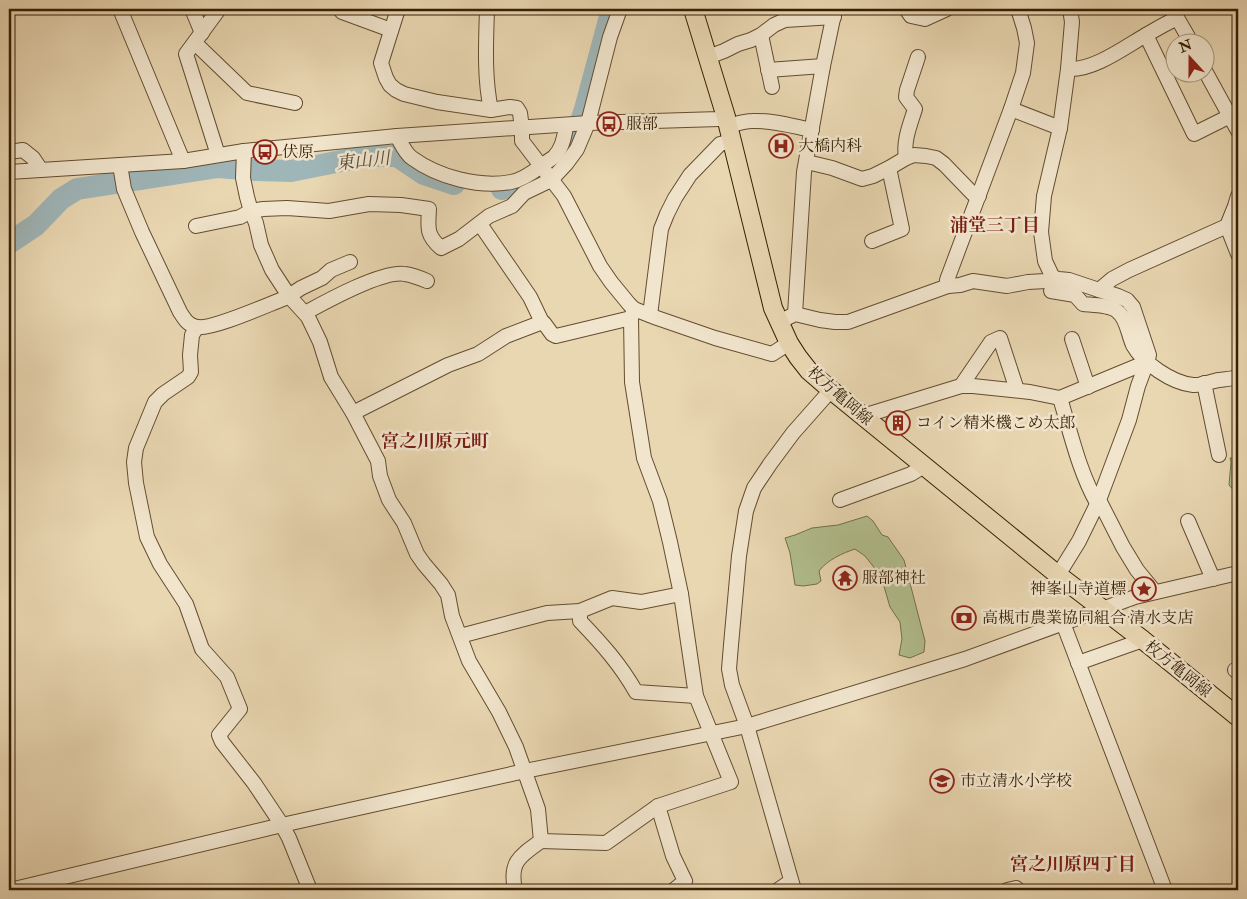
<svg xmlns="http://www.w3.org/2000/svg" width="1247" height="899" font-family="'IM FELL Double Pica','Noto Serif JP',serif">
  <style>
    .green { fill: #b2bf8f; stroke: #746f4a }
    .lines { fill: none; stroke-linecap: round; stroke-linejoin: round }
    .river { stroke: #9fb6b9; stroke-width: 22 }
    .minor-casing { stroke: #634d30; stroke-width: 16 }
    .major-casing { stroke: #361f04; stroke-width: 20 }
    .minor { stroke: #f1e5cd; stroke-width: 14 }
    .major { stroke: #e9d7b2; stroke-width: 18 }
    .labels { text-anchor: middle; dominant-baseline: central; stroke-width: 5; stroke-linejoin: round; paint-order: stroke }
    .poi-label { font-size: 16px; fill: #361f04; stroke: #f1e5cd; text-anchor: start }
    .street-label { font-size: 16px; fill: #361f04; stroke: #f1e5cd }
    .water-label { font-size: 18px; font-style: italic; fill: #564c3a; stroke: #f1e5cd }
    .neighbourhood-label { font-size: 18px; font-weight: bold; fill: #7a1f14; stroke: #f1e5cd }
  </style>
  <rect width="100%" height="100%" fill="#e9d7b2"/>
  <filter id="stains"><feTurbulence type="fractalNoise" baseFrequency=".004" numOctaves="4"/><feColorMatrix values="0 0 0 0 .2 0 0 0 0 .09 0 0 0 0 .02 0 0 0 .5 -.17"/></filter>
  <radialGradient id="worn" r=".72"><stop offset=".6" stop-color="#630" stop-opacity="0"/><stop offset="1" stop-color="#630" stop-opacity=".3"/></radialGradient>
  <g class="green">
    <path d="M1230,458H1238V495L1229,485L1231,462Z"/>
    <path d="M867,516L873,521L882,535L888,537L904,560L925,641L924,652L910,658L899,655L902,639L900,622L890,607L881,576L865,556L855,549C843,553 827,560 819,571L821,581L817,584L803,586L795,585L790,553L785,538L795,535L812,528L838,525Z"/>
  </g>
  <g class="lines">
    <g class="river">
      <path d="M502,189L533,181L554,168L572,149L585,109L612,9"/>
      <path d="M9,243L36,225L61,199L77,189L218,167L256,170L291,171L366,156H397L424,174L454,184"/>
    </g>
    <g class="minor-casing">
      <g id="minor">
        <path d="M120,9L183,161"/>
        <path d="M192,9L202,33"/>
        <path d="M340,9L342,12L391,30"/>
        <path d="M398,9L381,63L386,78L390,85L396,90L404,94L437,102L491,110L510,107L517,108L520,113L522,128V141L564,196L600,266L611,282L629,304L634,309L657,318L715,338L772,354L789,343"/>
        <path d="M487,9C486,43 484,77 491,110"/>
        <path d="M906,9L911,16L925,19L947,9"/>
        <path d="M1172,9L1191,42"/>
        <path d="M761,35L772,87"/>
        <path d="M1146,35L1194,134L1230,116"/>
        <path d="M195,43L247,93L295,103"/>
        <path d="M708,57L724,51L738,44L751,40L761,35L774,25L785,20L834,17"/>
        <path d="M1068,69C1093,71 1125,47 1146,35C1156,29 1167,23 1177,18"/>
        <path d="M1204,69L1238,131"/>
        <path d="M768,70L823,66"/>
        <path d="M1011,109L1060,128"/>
        <path d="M728,126C736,124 744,121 752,121C772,120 792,126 812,130"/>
        <path d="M397,136C401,143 405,153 412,158C438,177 479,188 511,182C522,180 532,173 541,166C545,163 550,160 554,157C562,149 565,135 566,125"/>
        <path d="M244,151L243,178L247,197L251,211L256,223L261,245L272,270L289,296L308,317L320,342L331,377L353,413L378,461L380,476L389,500L404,523L417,554L424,564L441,584L448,595L452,616L469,661L499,712L516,747L538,809L541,841C520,856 509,862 515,890"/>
        <path d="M9,152L23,150L33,158L41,170"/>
        <path d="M218,155L186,54L219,9"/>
        <path d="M906,158C903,141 910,125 915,109L906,97L907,90L918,57"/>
        <path d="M807,162L832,168L862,179L873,176L889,168L906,158L914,155L926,156L936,158L944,164L973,194L979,196"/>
        <path d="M120,165L124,189L142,232L180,312C185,320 188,325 197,327C211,330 267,305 283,299L289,296L301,288L322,278L331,270L350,262"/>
        <path d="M9,172L183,161L244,151L397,136L588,123L719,119L726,117"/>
        <path d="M480,224L530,297L542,322"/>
        <path d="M196,226L240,217L251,211L263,209L287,208L329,211L369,204L401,205L429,209C428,228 426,235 441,248L459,239L489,216L512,206L524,193L551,180L566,164L577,149L588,123L610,37L620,9"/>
        <path d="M1227,226L1238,254"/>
        <path d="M872,241L902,229L889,168"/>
        <path d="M1053,278L1045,261L1041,232L1044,196L1060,128L1068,69L1072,22L1070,9"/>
        <path d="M948,286L947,280L1011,109L1023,73L1027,43L1024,28L1018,9"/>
        <path d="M1099,290L1112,279L1129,270L1227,226L1235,206L1238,196"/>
        <path d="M1051,291L1075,295L1083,304C1092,305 1110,305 1117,311C1127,318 1128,334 1133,345C1143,363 1172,383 1193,385C1201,386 1211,381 1219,380C1226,379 1232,379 1238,377"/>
        <path d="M634,309L631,318L632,382L644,458L660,501L670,542L681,594L696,696L731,782L658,806"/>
        <path d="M305,313C325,302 383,270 405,274C412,275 420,278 427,281"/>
        <path d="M795,314L804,172L823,66L835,9"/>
        <path d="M650,315L659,244L661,229L667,214L675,198L690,175L720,144L732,141"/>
        <path d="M779,322L795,314L820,320L835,322H848L948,286L960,285L973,281L1007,286L1028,282L1046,281L1053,278L1059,279L1069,280L1099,290L1118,296L1127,300L1133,307L1149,355L1147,362L1138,386L1129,420L1099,500L1079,541L1058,575"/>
        <path d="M197,327L192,335L190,355L191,372L188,377L163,394L155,402L136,448L134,462L136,483L147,537L160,564L186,604L202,649L227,677L240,709L219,735L222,742L254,783L282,825L289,838L310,890"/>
        <path d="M1072,339L1088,387"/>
        <path d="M1204,383L1219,455"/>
        <path d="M961,386L991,342L1000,338L1017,390"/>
        <path d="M1060,398C1071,434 1079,471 1097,503"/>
        <path d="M353,413L448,365L478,354L506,336L540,323H544L552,334L556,336L631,318"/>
        <path d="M863,416L961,386H973L1030,392L1060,398L1147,362"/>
        <path d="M840,500L911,474L924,466"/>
        <path d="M1099,500L1123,547L1137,570L1155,592"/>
        <path d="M1188,521L1213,579"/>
        <path d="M580,611V621C602,644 620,664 636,692L696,696"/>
        <path d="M1063,623L1165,890"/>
        <path d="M460,636L547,613L580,611L612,598L641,602L681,594"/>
        <path d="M1078,663L1143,640"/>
        <path d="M1235,670L1238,669"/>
        <path d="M541,841L606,843L658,806L673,856L685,881L674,890"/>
        <path d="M10,890L282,825L525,771L747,726L965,659L1135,597L1238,573"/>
        <path d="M778,890L791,881"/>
        <path d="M794,890L747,726L732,685L729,669L731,645L739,556L746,511L754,488L770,464L793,433L831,390"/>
        <path d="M1007,890L1016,888L1018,890"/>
      </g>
    </g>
    <g class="major-casing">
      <path id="major" d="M693,9L726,117L773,308L789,343L798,357L809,371L831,390L1058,575L1143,640L1238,717"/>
    </g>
    <use href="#minor" class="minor"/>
    <use href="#major" class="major"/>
  </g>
  <defs>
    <g id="bus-ring" transform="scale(1.25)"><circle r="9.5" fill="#f1e5cd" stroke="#8f2418" stroke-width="1.5"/><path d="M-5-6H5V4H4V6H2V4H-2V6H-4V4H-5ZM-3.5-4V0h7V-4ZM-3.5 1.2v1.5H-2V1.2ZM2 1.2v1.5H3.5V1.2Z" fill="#8f2418"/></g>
    <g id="hospital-ring" transform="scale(1.25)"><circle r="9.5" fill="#f1e5cd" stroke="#8f2418" stroke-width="1.5"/><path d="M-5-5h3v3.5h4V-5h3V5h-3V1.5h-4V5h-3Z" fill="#8f2418"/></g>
    <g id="building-ring" transform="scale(1.25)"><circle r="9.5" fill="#f1e5cd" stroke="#8f2418" stroke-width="1.5"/><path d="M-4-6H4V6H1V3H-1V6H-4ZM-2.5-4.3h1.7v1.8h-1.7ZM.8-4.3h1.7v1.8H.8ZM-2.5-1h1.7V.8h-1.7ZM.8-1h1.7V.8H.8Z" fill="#8f2418"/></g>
    <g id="temple-ring" transform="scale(1.25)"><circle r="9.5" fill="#f1e5cd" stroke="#8f2418" stroke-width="1.5"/><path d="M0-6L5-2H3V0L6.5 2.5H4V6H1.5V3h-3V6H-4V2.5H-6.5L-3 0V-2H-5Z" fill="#8f2418"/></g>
    <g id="sight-ring" transform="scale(1.25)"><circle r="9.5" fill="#f1e5cd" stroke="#8f2418" stroke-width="1.5"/><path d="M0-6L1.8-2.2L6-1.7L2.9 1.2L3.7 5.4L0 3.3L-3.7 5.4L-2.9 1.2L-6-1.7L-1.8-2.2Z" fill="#8f2418"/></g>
    <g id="bank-ring" transform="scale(1.25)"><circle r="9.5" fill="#f1e5cd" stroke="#8f2418" stroke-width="1.5"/><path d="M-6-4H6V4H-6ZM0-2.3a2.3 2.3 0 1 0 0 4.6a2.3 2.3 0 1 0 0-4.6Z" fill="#8f2418"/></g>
    <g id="school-ring" transform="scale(1.25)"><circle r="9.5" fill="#f1e5cd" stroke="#8f2418" stroke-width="1.5"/><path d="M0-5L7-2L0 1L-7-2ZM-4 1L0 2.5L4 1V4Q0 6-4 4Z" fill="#8f2418"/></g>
  </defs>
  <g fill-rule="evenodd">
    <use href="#bus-ring" x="609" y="124"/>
    <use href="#hospital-ring" x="781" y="146"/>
    <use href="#bus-ring" x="265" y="152"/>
    <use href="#building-ring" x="898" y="423"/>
    <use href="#temple-ring" x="845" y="578"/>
    <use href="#sight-ring" x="1144" y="589"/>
    <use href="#bank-ring" x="964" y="618"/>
    <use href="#school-ring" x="942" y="781"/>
  </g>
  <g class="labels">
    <g class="poi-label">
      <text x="626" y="124">服部</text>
      <text x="798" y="146">大橋内科</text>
      <text x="282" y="152">伏原</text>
      <text x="916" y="423">コイン精米機こめ太郎</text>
      <text x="862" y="578">服部神社</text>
      <text x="1126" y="589" text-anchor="end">神峯山寺道標</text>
      <text x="982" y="618">高槻市農業協同組合 清水支店</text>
      <text x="960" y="781">市立清水小学校</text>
    </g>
    <g class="street-label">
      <text transform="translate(840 396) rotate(41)">枚方亀岡線</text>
      <text transform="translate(1178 669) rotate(39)">枚方亀岡線</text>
    </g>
    <g class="water-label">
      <text transform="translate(363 161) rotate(-6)">東山川</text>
    </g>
    <g class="neighbourhood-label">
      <text x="995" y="225">浦堂三丁目</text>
      <text x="435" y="441">宮之川原元町</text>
      <text x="1073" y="864">宮之川原四丁目</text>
    </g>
  </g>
  <rect width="1247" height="899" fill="none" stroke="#e9d7b2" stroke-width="30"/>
  <rect x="10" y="10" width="1227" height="879" fill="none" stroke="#361f04" stroke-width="2.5"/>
  <rect x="15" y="15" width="1217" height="869" fill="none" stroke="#361f04"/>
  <g transform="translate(1190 58) rotate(339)"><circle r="24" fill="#f1e5cd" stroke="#a6967d"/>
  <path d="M0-4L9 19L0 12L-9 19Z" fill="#8f2418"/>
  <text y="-8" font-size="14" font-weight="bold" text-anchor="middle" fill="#361f04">N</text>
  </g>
  <rect width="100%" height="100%" filter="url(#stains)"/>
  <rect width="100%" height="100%" fill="url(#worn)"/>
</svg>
